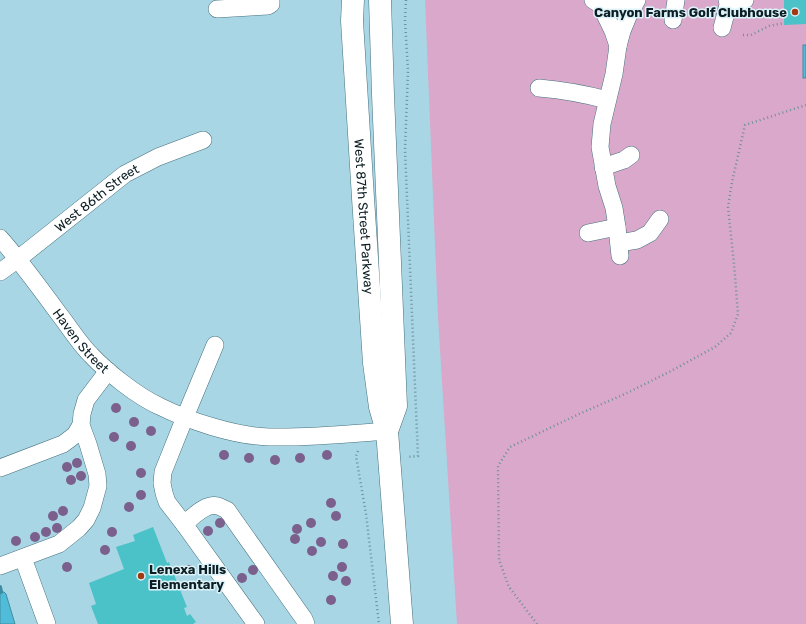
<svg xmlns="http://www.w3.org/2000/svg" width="806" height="624" font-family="Rubik,sans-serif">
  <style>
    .green { fill: #daa8ca }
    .water { fill: #51bcd9; stroke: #3c8da2 }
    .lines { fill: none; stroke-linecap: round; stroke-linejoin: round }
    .stream { stroke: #3c8da2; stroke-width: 4 }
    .building { fill: #4bc2c7 }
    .minor-casing { stroke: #45707d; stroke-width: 18 }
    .major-casing { stroke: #45707d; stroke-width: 23 }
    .path { stroke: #6d909b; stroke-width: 2.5; stroke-dasharray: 1 3; stroke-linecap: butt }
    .minor { stroke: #fff; stroke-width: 17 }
    .major { stroke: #fff; stroke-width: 22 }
    .tree { fill: #7b608d }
    .poi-dot { fill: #a03914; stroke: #dcf2f9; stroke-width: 1.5 }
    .labels { text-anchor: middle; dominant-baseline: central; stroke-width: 3; stroke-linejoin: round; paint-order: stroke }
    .poi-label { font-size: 13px; font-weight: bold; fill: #0c1e23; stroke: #dcf2f9; text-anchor: end }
    .street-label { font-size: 13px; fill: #0c1e23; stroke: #dcf2f9 }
  </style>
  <rect width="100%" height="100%" fill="#a8d6e4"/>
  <path class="green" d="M425,0H806V624H457L438,317Z"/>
  <g class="water">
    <rect x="803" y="45" width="3" height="33"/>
    <path d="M0,592H4L6,594L15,624H0Z"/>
  </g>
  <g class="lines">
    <path class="stream" d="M0,587L1,592"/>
  </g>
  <g class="building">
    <path d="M784,0H806V24L784,25Z"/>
    <path d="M153,527L167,563L169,562L187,607L184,608L187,616L190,614L196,622L193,624H98L91,606L96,604L89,583L124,569L116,547L135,541L133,535Z"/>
  </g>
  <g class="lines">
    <g class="minor-casing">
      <g id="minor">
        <path d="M593,0C607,10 622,12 635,0"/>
        <path d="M727,0L743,1L745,0"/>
        <path d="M601,6L613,31L618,46"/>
        <path d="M217,9L268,6L271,4V0"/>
        <path d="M673,20L676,0"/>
        <path d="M722,28L729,1"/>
        <path d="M539,88C562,90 585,94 607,100"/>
        <path d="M603,167L624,160L631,155"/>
        <path d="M588,233L617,227"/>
        <path id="s1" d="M0,238C21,262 40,288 59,314C70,328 79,343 91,355C107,372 137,396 159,406C189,421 235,436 269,437C308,438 348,434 387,431"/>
        <path d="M619,243L637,240L650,233L660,219"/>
        <path d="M620,256L617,227L614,208L607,186L600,147L602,124L614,74L618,46L622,31L629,14L637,0"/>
        <path id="s2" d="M0,272L18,259L125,174L158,157L203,140"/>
        <path d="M215,345L185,417L163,472L162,483L164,493L167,502L184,524L256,624"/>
        <path d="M0,468L63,444L75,435L81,425"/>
        <path d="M184,524C193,517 205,503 218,506C221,507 224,509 227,510L304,619L306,624"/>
        <path d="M23,558L47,624"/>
        <path d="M0,566L59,544L79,528L86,520L92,508L98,486L97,474L88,444L81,425L82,414L86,400L108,371"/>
      </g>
    </g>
    <g class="major-casing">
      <g id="major">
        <path id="s3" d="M353,0L352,21L363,198L374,363L380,407L387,431L402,624"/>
        <path d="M380,0L383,95L396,406L387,431"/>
      </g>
    </g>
    <g class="path">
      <path d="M406,0L405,20L408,71L405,150L418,456L408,457"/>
      <path d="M743,35H751L769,26L784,23"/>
      <path d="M358,451L356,456L366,514L379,624"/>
      <path d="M537,624L509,587L499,560L498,466L510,447L579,414L627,393L671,371L715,347L731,333L738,314L734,264L728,207L732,182L745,125L806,105"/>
    </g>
    <use href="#minor" class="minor"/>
    <use href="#major" class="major"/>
  </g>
  <g class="tree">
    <circle cx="116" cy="408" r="5"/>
    <circle cx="134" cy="422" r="5"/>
    <circle cx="151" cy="431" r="5"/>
    <circle cx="114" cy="437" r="5"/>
    <circle cx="131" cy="446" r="5"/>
    <circle cx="224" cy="455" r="5"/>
    <circle cx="327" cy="455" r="5"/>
    <circle cx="249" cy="458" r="5"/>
    <circle cx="300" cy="458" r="5"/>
    <circle cx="275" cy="460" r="5"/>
    <circle cx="77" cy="463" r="5"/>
    <circle cx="67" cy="467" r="5"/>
    <circle cx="141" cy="473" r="5"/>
    <circle cx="81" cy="476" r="5"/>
    <circle cx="71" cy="480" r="5"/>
    <circle cx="141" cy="495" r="5"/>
    <circle cx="331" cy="503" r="5"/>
    <circle cx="129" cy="507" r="5"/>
    <circle cx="63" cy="511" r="5"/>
    <circle cx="53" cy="516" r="5"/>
    <circle cx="336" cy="516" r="5"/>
    <circle cx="220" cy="523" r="5"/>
    <circle cx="311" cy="523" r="5"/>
    <circle cx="57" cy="528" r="5"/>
    <circle cx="297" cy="529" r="5"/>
    <circle cx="208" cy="531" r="5"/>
    <circle cx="46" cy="532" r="5"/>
    <circle cx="112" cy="532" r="5"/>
    <circle cx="35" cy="537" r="5"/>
    <circle cx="295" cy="539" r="5"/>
    <circle cx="16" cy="541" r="5"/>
    <circle cx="321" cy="542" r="5"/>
    <circle cx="343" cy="544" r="5"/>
    <circle cx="105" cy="550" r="5"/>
    <circle cx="312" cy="551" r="5"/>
    <circle cx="67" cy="567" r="5"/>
    <circle cx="342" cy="567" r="5"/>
    <circle cx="189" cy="570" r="5"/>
    <circle cx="253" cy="570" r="5"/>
    <circle cx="333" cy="576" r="5"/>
    <circle cx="242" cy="578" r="5"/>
    <circle cx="346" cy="581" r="5"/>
    <circle cx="331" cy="600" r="5"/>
  </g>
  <g class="poi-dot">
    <circle cx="795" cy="12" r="4"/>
    <circle cx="141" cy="576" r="4"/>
  </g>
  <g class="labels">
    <g class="poi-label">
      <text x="787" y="12">Canyon Farms Golf Clubhouse</text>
      <text x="149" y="569" text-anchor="start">Lenexa Hills<tspan x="149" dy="15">Elementary</tspan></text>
    </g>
    <g class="street-label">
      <text stroke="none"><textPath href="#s2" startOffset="122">West 86th Street</textPath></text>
      <text stroke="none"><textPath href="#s3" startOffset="217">West 87th Street Parkway</textPath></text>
      <text stroke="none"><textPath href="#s1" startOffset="131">Haven Street</textPath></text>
    </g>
  </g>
</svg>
